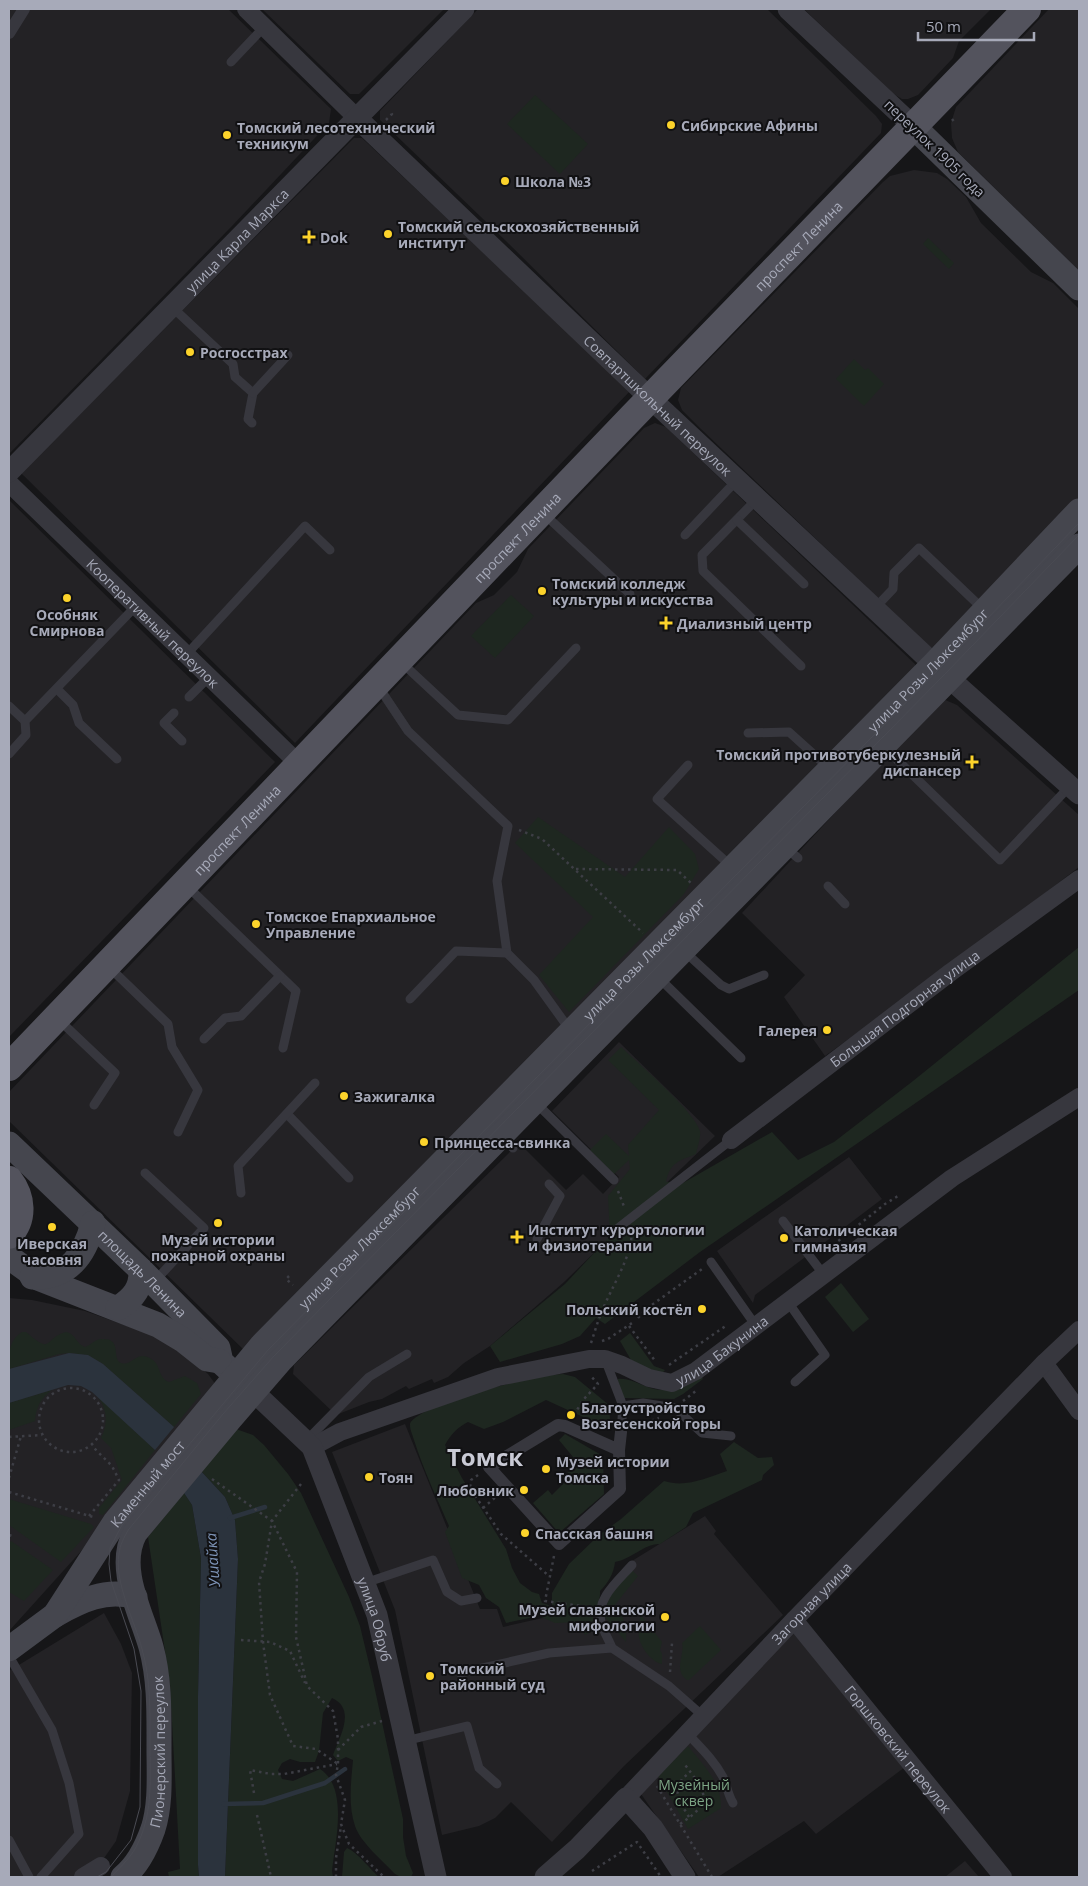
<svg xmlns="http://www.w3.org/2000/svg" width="1088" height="1886" font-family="'Open Sans',sans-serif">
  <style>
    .built { fill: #232225 }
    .green { fill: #1e2720 }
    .water { fill: #2b333d }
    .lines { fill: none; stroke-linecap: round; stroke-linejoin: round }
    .stream { stroke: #2b333d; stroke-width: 4.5 }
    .path { stroke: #3d3e45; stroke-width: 2.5; stroke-dasharray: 2.5 4; stroke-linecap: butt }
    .service { stroke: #37373e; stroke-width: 9 }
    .pedestrian { stroke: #37373e; stroke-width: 12 }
    .minor { stroke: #37373e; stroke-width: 18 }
    .tertiary { stroke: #37373e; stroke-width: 21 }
    .secondary { stroke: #45464e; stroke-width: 25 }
    .primary { stroke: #53535d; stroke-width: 28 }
    .tram { stroke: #4a4b53; stroke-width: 1 }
    .poi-dot { fill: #fcd32b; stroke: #111113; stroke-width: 2 }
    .labels { text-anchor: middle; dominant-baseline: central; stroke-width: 4; stroke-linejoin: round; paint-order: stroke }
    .poi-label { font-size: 14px; font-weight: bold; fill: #a7aab9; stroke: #111113; text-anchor: start }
    .street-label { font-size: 14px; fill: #a7aab9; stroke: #111113 }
    .park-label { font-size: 14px; fill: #7da585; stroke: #111113 }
    .water-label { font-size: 15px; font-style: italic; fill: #7d93b6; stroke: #111113 }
    .town-label { font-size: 24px; font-weight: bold; fill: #c9cad5; stroke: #111113 }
  </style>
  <rect width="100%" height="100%" fill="#161618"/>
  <g class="built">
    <path d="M11,9H228L331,109L329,123L232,226L9,454V12Z"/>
    <path d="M262,9H444L359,94H350Z"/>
    <path d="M478,9H767L876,116L882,124L881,133L645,379L507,242L380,120V111Z"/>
    <path d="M804,9H991L959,41L953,58L918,95L908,99H902L892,93Z"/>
    <path d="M1049,9H1079V271L958,152L952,138L951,123L956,107Z"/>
    <path d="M354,138H362L630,391L295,743L21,473Z"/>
    <path d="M914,170L937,173L947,179L966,197L981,223L1031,272L1053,283L1079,309V502L934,648L929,647L701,429L682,410L678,400L681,388L883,182L890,176Z"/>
    <path d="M655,423L666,427L915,664V669L245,1351L10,1122L9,1092L476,603L494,595L517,572L528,549L644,428Z"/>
    <path d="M9,500L275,762L9,1037Z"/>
    <path d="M943,699L957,705L1079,815V867L949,967L825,1056L784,997L805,975L742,913L939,701Z"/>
    <path d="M619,1042L715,1136L563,1283L490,1346L464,1363L448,1377L434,1383L432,1379L409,1389L406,1386L382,1399L369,1402L336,1415L293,1374L294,1365L519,1143L566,1190L583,1174L603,1194L619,1177L552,1111Z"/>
    <path d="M849,1157L882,1199L755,1295L753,1303L717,1251Z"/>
    <path d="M9,1298L32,1300L85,1311L144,1332L158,1338L190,1359L208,1374L216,1385L101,1529L9,1631Z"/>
    <path d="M405,1424L480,1609H497L503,1627L547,1617H594L601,1596L627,1564L705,1516L716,1531L714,1534L783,1615L624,1766L552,1842L511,1802L495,1818L479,1826L442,1835L395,1610L332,1452Z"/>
    <path d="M104,1613L121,1644L132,1673L130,1791L116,1841L102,1861L73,1877H9V1671Z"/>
    <path d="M793,1633L905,1767L816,1834L804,1821L718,1877H699L641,1794Z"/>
    <path d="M965,1861L979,1877H945Z"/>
  </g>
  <g class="green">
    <path d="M535,95L588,144L560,174L507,124Z"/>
    <path d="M928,238L954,263L949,269L923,244Z"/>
    <path d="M854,359L865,370L868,368L884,384L864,406L836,379Z"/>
    <path d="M511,595L534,616L495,658L471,636Z"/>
    <path d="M538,817L625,877L669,827L695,854L699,869L684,894L569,1012L539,975L593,917L515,843Z"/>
    <path d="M1079,947V990L700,1252L605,1324L596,1318L580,1336L562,1344L500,1362L490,1346L565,1284L610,1236L608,1196L630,1169L629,1160L614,1174L590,1150L606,1134L629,1156L628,1145L659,1110L608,1060L621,1047C638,1063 695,1112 700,1131C701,1138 697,1148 696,1154C679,1161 670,1162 666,1182L683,1183L772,1132L798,1160L834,1142L913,1081Z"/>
    <path d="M841,1283L869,1319L853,1332L825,1297Z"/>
    <path d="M22,1332H26C54,1356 43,1338 66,1332C76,1334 76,1344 85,1347C91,1345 95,1339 102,1339C123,1338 111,1359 121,1363C132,1367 137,1348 153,1360C161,1366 158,1378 169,1382L185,1376L197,1383L201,1394L174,1427L103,1364L88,1355L69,1353L59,1354L9,1369C9,1354 8,1341 22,1332Z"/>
    <path d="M630,1333L654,1366L665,1370L660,1376L631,1360L620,1341Z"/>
    <path d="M700,1373L703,1379L683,1394L674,1399L624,1398L618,1385V1379C635,1377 650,1394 667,1389C678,1387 690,1378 700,1373Z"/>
    <path d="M563,1374L575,1377L609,1405L610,1420L605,1427L546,1400L503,1422L484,1429L468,1422C458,1427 451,1434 445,1445L462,1478L506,1549L512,1568L520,1583L532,1592L539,1594L542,1603L552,1606V1593L569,1564L599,1535L621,1519L664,1481C686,1488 706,1478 727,1471L720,1454L734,1442L758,1458L772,1457L774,1465L763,1475L762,1480L693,1513L686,1527L660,1544C645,1543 632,1559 615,1562C614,1573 608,1583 600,1591C601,1602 593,1610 593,1619C593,1625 594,1626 593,1631L585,1635L578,1622L555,1623L539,1616L506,1623L499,1607L486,1598L479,1585L462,1578L445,1532L449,1526C437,1498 423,1469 414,1440C413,1436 410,1430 410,1425C410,1408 519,1380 536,1377C545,1375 554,1375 563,1374Z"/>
    <path d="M52,1390C41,1398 36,1407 35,1421L9,1430V1403Z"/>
    <path d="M95,1394L155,1450L103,1515L99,1514V1508L122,1480L111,1448L101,1438C109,1423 107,1406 95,1394Z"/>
    <path d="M236,1429L253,1435L264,1445L288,1474L301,1493L349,1597L360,1626L372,1676L403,1819V1837L406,1856L413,1873L411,1877H401L395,1874C383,1861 360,1842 355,1826C348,1805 351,1782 353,1760L346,1757L338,1761L333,1755C339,1738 357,1709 332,1698L323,1713L319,1751L315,1762H300L290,1759L282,1763L278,1770L282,1779L293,1781L320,1769C349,1788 335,1842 332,1871L333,1877H225L238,1559L235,1520L225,1497L201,1471Z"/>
    <path d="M565,1434L603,1456L604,1494L559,1533L533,1503L548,1490L552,1495L568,1479L565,1475L578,1463L559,1440Z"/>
    <path d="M184,1493L192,1505L201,1558L198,1696V1865L199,1877H169L168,1872L180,1869L170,1685L148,1537Z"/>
    <path d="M9,1499L91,1524L94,1527L61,1562L9,1525Z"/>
    <path d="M11,1541L53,1570L24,1601L9,1592V1543Z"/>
    <path d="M632,1570L638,1576L614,1606C625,1617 627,1626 626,1642L604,1616C606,1596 620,1584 632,1570Z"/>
    <path d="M641,1615L662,1642L660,1650L662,1654V1664C657,1663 653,1660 649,1656C638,1644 636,1631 641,1615Z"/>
    <path d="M700,1626L721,1650L689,1680H687C673,1670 685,1656 682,1643Z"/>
    <path d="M688,1746C703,1765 722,1782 721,1808L688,1829L658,1776Z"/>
    <path d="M347,1848C357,1852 370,1869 379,1877H342L344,1852Z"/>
  </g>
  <g class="water">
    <path d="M69,1353L88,1355L103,1364L174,1427L155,1450L92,1392L81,1386L68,1385L9,1403V1369Z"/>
    <path d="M201,1471L225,1497L235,1520L238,1559L225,1877H199L198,1865V1696L201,1558L192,1505L184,1493Z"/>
  </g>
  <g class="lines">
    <g class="stream">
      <path d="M230,1518L265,1507"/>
      <path d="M223,1804L263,1803L325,1783L345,1769"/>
    </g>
    <g class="path">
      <path d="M952,119L956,124"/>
      <path d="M386,120L392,114L389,111"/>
      <path d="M519,830L542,839L643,933"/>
      <path d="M576,869L677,870L691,883"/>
      <path d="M618,1191L625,1209"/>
      <path d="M823,1253L885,1204L898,1196"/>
      <path d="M289,1276L286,1279L293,1285"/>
      <path d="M638,1318L646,1309L702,1269"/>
      <path d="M629,1326L656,1362"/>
      <path d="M602,1341L608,1339L632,1323"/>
      <path d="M591,1343C595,1331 598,1320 603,1309C610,1290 635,1251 631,1231"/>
      <path d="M669,1365L727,1325"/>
      <circle cx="71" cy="1420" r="32"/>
      <path d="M683,1401L697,1390"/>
      <path d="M574,1415L583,1400L598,1384L590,1375"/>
      <path d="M633,1427L659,1418"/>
      <path d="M9,1437L42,1435"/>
      <path d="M633,1464H639"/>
      <path d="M478,1475L471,1480L470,1488L501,1534L549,1576"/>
      <path d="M9,1478L21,1436"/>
      <path d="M212,1479L272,1521L265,1564L259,1582L263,1642L270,1695L293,1746L316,1749L338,1764"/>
      <path d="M301,1484L272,1521L297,1572L296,1637L307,1686L333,1711L338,1739V1764L336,1775L345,1800L341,1824L349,1844L384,1877"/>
      <path d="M9,1492L93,1517"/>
      <path d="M483,1508L497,1496"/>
      <path d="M89,1516L119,1480L112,1466L92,1446"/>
      <path d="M9,1535L15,1537"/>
      <path d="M554,1556L545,1601L588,1607L590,1609"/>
      <path d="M241,1640L270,1642L290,1651L305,1683"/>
      <path d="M670,1672L672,1643"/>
      <path d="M338,1750L361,1727L382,1721"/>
      <path d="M657,1786L712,1877"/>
      <path d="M254,1793L250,1770L271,1774H284L337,1764"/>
      <path d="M257,1815L271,1877"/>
      <path d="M689,1817L681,1804L677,1791L682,1779L690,1772"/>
      <path d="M680,1824C717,1800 704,1791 683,1762"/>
      <path d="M592,1871L637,1842L661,1877"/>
      <path d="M336,1877V1858L341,1826"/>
    </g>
    <g class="service">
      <path d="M231,62L264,27"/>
      <path d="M172,307L233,364L235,377L253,393L248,419L252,423"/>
      <path d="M253,393L288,355"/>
      <path d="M757,499L702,555L703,571L801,666"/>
      <path d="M543,513L630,594"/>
      <path d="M737,520L804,584"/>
      <path d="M685,535L737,480"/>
      <path d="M875,608L893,589L894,573L919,548L984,610"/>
      <path d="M186,655L305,526L330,550"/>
      <path d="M401,662L458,715L508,720L576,648"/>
      <path d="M378,686L408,731L508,826L497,881L507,953L534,980L570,1030"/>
      <path d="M57,689L73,705L79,723L117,759"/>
      <path d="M189,697L209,677"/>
      <path d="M9,706L25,721"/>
      <path d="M174,713L164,723L182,741"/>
      <path d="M748,733L789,732L830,769"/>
      <path d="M884,747L1000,860L1070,786"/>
      <path d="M9,754L26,735L25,721L135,607"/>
      <path d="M688,765L657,799L732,867"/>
      <path d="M785,847L798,858"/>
      <path d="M187,886L296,991L283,1048"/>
      <path d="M828,886L845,904"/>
      <path d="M684,951L721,985L729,989L764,975"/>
      <path d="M108,966L168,1024L172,1047L198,1090L178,1132"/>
      <path d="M659,978L741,1058"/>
      <path d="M410,999L456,951L507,953"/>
      <path d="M58,1019L115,1073L94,1105"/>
      <path d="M204,1039L225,1018L241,1016L280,976"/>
      <path d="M536,1103L614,1180"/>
      <path d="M287,1114L349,1178"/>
      <path d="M502,1137L513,1148"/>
      <path d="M145,1173L204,1228L154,1282"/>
      <path d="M241,1193L238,1166L315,1083"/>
      <path d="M783,1221L824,1275"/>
      <path d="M613,1232L731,1140"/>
      <path d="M537,1239L560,1196L549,1184"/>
      <path d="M711,1262L756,1326"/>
      <path d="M788,1302L825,1355L795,1382"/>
      <path d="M605,1359L623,1406L621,1432"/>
      <path d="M623,1406L643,1403L675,1408L702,1433L731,1436"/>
      <path d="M306,1441L369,1377L407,1354"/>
      <path d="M365,1583L433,1560L447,1592L461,1601L477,1598"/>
      <path d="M612,1648C609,1640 603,1631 601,1622C595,1599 619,1580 632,1565"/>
      <path d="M9,1656L52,1730L69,1783L79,1834L41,1877"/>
      <path d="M460,1673L549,1653L612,1648L669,1686L703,1716"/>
      <path d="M687,1733C700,1747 714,1760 723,1777C727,1786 728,1795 733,1803"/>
      <path d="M405,1741L467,1726L479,1768L497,1784"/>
      <path d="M9,1840L29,1877"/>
    </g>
    <g class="pedestrian">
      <path d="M9,33L24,9"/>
      <path d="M619,1450L565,1426L558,1425L489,1467L559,1544L620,1489L619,1450L621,1432"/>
    </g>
    <g class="minor">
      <path d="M246,9L357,118"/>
      <path id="s1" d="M9,483L299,764"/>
      <path id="s2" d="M731,1140L951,972L1079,879"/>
      <path d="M1044,1363L1079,1411"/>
      <path id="s3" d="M312,1447L340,1432L498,1377L589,1359H605L622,1365L649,1378L672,1383L696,1371L952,1178L1079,1097"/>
      <path id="s4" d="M794,1620L1003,1877"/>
      <path id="s5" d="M626,1798L794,1620L1044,1363L1079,1330"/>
      <path d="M83,1877L101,1866"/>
    </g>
    <g class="tertiary">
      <path d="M788,9L914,127"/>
      <path id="s6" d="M357,118L650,398L939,669L1079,794"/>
      <path id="s7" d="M9,472L464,9"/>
      <path id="s8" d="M253,1391L312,1447L377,1615L436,1877"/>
      <path d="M545,1877L577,1849L626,1798L653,1828L685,1877"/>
    </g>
    <g class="secondary">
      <path d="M914,127L1079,288"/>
      <path id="s9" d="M9,1144L141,1270L218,1348L221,1362L248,1387"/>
      <path d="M9,1257L38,1278L158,1325L183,1340L207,1359L219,1361"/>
      <path d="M32,1277C68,1279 85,1255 93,1223"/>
      <path d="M118,1308C133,1299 142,1288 141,1270"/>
      <path d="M55,1615C80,1601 106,1588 135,1597"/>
      <path id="s10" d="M9,1649L55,1615L115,1522L262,1345L934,664L1079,511"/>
      <path id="s11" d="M123,1877C137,1866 147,1846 153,1829C161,1804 159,1776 159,1749C159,1715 160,1680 151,1647C141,1612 116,1568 135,1533L230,1419L280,1361L1079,546"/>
    </g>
    <g class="primary">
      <path id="s12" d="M9,1067L633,416L1027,9"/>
      <path d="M9,1180C22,1197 24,1219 9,1235"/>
    </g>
    <g class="tram">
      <path d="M97,1877L106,1872L131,1840L140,1807L141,1691L134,1649L111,1581L109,1564L110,1548L122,1525L268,1350L939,669L1079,523"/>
      <path d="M111,1877C121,1866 133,1856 139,1841C153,1810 150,1777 150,1744C150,1712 151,1680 142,1649C135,1622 114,1582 119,1554C120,1545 124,1537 129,1529L223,1414L274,1356L945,674L1079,535"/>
    </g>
  </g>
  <g class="poi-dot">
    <circle cx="671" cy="125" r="5"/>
    <circle cx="227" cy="135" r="5"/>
    <circle cx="505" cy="181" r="5"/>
    <circle cx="388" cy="234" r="5"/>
    <path d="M306.5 229.5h5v5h5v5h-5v5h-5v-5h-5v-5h5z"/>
    <circle cx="190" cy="352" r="5"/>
    <circle cx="542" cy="591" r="5"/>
    <circle cx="67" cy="598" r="5"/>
    <path d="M663.5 615.5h5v5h5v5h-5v5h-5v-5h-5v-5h5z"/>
    <path d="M969.5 754.5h5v5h5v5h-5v5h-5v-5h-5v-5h5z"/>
    <circle cx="256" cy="924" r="5"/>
    <circle cx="827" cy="1030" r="5"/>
    <circle cx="344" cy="1096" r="5"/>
    <circle cx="424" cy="1142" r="5"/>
    <circle cx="218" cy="1223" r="5"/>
    <circle cx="52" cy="1227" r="5"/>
    <path d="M514.5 1229.5h5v5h5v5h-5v5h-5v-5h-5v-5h5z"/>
    <circle cx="784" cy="1238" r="5"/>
    <circle cx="702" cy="1309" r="5"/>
    <circle cx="571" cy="1415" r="5"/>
    <circle cx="546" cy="1469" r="5"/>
    <circle cx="369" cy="1477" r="5"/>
    <circle cx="524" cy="1490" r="5"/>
    <circle cx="525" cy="1533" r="5"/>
    <circle cx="665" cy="1617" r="5"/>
    <circle cx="430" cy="1676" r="5"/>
  </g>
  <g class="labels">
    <g class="poi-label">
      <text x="681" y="125">Сибирские Афины</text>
      <text x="237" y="127">Томский лесотехнический<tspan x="237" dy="16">техникум</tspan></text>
      <text x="515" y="181">Школа №3</text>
      <text x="398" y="226">Томский сельскохозяйственный<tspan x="398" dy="16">институт</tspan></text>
      <text x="320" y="237">Dok</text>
      <text x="200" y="352">Росгосстрах</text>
      <text x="552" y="583">Томский колледж<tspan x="552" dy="16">культуры и искусства</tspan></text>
      <text x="67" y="614" text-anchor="middle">Особняк<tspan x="67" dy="16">Смирнова</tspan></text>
      <text x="677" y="623">Диализный центр</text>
      <text x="961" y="754" text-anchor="end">Томский противотуберкулезный<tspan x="961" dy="16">диспансер</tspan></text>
      <text x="266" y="916">Томское Епархиальное<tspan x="266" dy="16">Управление</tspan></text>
      <text x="817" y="1030" text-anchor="end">Галерея</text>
      <text x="354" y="1096">Зажигалка</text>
      <text x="434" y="1142">Принцесса-свинка</text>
      <text x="528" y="1229">Институт курортологии<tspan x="528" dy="16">и физиотерапии</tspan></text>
      <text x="794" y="1230">Католическая<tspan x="794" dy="16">гимназия</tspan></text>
      <text x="218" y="1239" text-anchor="middle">Музей истории<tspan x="218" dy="16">пожарной охраны</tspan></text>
      <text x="52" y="1243" text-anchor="middle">Иверская<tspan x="52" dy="16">часовня</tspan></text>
      <text x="692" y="1309" text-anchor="end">Польский костёл</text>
      <text x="581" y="1407">Благоустройство<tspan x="581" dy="16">Возгесенской горы</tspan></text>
      <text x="556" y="1461">Музей истории<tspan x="556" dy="16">Томска</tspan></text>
      <text x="379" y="1477">Тоян</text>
      <text x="514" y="1490" text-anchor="end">Любовник</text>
      <text x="535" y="1533">Спасская башня</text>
      <text x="655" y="1609" text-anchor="end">Музей славянской<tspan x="655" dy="16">мифологии</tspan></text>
      <text x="440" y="1668">Томский<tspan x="440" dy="16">районный суд</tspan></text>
    </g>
    <g class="street-label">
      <text transform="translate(935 148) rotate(44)">переулок 1905 года</text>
      <text stroke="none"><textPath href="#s7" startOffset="325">улица Карла Маркса</textPath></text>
      <text stroke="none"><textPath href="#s12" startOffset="1139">проспект Ленина</textPath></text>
      <text stroke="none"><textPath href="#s6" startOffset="416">Совпартшкольный переулок</textPath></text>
      <text stroke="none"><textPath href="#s12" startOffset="734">проспект Ленина</textPath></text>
      <text stroke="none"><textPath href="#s1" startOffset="201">Кооперативный переулок</textPath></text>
      <text stroke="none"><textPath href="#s10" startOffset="1346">улица Розы Люксембург</textPath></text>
      <text stroke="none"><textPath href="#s12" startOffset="329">проспект Ленина</textPath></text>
      <text stroke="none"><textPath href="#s10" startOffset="941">улица Розы Люксембург</textPath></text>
      <text stroke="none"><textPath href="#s2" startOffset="218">Большая Подгорная улица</textPath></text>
      <text stroke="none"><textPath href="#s10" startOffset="536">улица Розы Люксембург</textPath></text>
      <text stroke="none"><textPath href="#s9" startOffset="186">площадь Ленина</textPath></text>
      <text stroke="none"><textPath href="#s3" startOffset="439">улица Бакунина</textPath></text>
      <text stroke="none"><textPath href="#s10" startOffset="218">Каменный мост</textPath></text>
      <text stroke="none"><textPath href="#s5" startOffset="269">Загорная улица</textPath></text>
      <text stroke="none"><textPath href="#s8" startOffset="265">улица Обруб</textPath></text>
      <text stroke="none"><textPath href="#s4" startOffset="166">Горшковский переулок</textPath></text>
      <text stroke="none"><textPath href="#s11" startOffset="135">Пионерский переулок</textPath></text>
    </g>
    <g class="park-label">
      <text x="694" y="1784">Музейный<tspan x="694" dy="16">сквер</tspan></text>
    </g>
    <g class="water-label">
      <text transform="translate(212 1560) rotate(-94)">Ушайка</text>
    </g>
    <g class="town-label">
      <text x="485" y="1456">Томск</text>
    </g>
  </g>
  <rect width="1088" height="1886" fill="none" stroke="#a7aab9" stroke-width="20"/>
  <path d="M918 32v8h116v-8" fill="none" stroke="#a7aab9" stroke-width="2.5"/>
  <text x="926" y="32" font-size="15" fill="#a7aab9" stroke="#111113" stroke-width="4" paint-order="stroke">50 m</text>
</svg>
